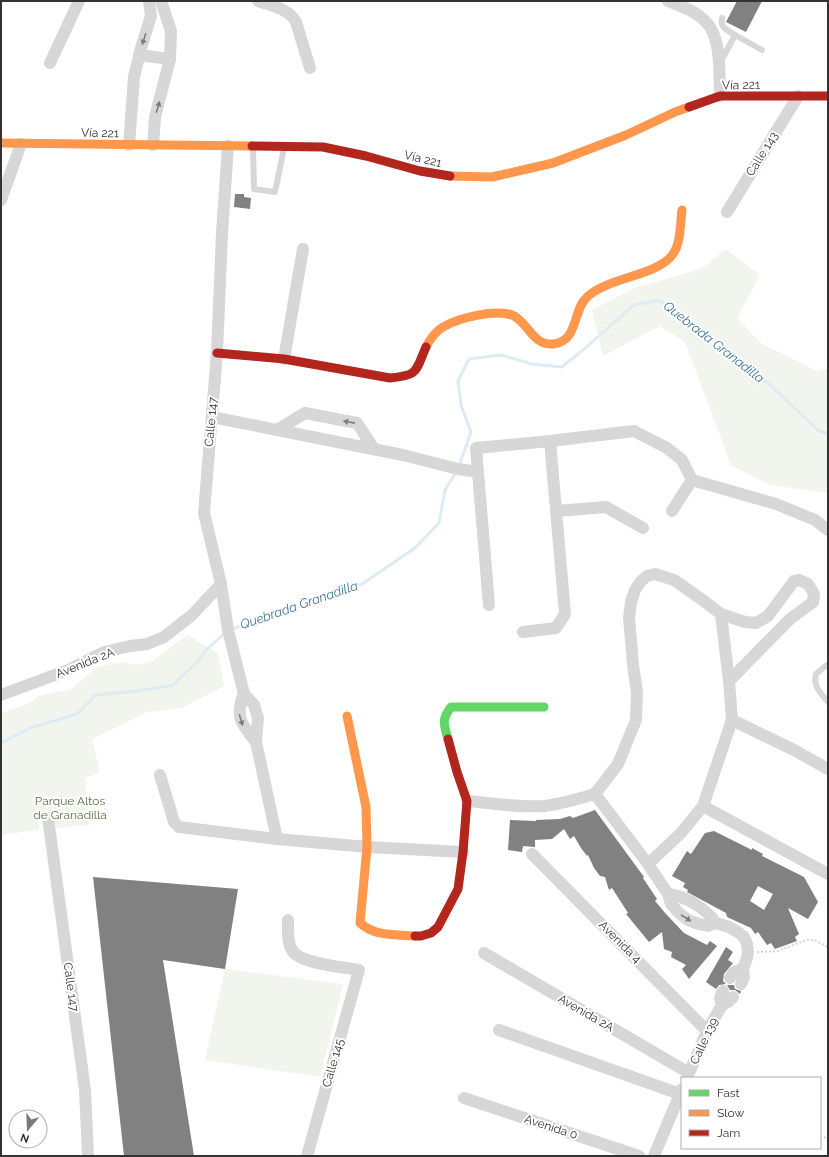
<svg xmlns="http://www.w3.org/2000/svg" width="829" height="1157" font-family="Raleway,sans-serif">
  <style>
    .green { fill: #f1f5ed }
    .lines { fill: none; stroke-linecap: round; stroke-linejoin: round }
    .stream { stroke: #ddebf3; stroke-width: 3 }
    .building { fill: #818181; fill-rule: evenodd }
    .path { stroke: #d6d6d6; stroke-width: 2; stroke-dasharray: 2 2; stroke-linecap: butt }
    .lane { stroke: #d7d7d7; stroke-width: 6 }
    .street { stroke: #d7d7d7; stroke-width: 12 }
    .fast { stroke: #63d668; stroke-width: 9 }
    .slow { stroke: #ff974d; stroke-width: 9 }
    .jam { stroke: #b3261e; stroke-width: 9 }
    .oneway { fill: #7d7d7d }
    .labels { text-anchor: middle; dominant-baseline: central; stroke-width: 4; stroke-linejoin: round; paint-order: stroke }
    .street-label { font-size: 12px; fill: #333; stroke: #fff }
    .park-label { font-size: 12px; fill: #56703f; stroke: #fff }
    .water-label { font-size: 13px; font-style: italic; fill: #3f7597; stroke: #fff }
  </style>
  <rect width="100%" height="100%" fill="#fff"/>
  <g class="green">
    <path d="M726,249L760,275L737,318L762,344L817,371L828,368V493L770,485L731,465L685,342L660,326L603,356L592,310L634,288L701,269Z"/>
    <path d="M187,635L218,653L224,686L182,708L147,712L92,739L100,772L85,778L89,825L56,828L52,812L38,814L39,830L7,834L1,837V714L4,712L28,704L39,696L71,689L97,667L123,662L136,665L153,661Z"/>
    <path d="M225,969L343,984L320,1077L205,1060Z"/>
  </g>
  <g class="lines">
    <g class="stream">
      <path d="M459,466L471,432L461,405L458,381L469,359L501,355L532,364L562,367L583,350L634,305L659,300L700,328L725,353L767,382L818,430L828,434"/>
      <path d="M232,629L325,598L362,584L415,548L439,523L445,490L457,471"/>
      <path d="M1,743L30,728L77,714L96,695L138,691L173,685L197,662L207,649L225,633"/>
    </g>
  </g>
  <g class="building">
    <path d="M737,1H762L746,32L726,22Z"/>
    <path d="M235,194H244V197L251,198L250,209L234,207Z"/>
    <path d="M595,810L644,877L643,878L657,899L655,901L666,914L684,933L707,945L710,941L717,946L689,979L682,969L686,965L671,957L672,952L664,949L662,932L649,942L626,914L628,913L612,888L609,890L605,877L600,876L594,868L588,855L587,856L581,848L574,836L570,839L564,829L552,839L535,840V847L523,846L522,852L508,850L510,820L536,821V820L560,819L570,816L573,818Z"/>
    <path d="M714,831L752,850V848L763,854L762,856L804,877L818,902L808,919L788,908L799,934L795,937L797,941L775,949L771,943L767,945L758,932L755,934L751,928L727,917L726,913L687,892L688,890L683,887L685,883L672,876L687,851L691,854L705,833ZM758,886L773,894L764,910L750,901Z"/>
    <path d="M93,877L238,889L225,969L163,960L194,1156H124Z"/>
    <path d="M726,947L733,952L728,960L733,963L724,974L723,981L726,984L719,985L716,989L706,982Z"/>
    <path d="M727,985H734L735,989L741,991L740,994L735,990H730Z"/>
  </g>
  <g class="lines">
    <g class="path">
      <path d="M757,952L778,951L806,940H814L828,947"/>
      <path d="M820,1138L828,1137"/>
    </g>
    <g class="lane">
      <path d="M735,35L762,50"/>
      <path d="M721,61L735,35C727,30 720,28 722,18"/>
      <path d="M253,148L254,189L275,192L284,148"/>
      <path d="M828,664L816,674C813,687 821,693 828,702"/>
    </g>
    <g class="street">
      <path d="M258,1C272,6 288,8 296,22L310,68"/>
      <path d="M668,1C681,6 696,11 706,22C722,38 719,75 720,96"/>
      <path d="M139,55L170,59"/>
      <path d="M50,63L79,1"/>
      <path d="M129,145L134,77L141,48L151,16L149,1"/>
      <path d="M153,145L155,117L170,59L171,31L161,1"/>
      <path d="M228,146L222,233L217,353L204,513L221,584L228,630L244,694"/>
      <path d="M1,200L21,144"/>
      <path d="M727,212L798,96"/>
      <path d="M284,359L303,249"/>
      <path d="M212,417L403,455L458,469L478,472"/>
      <path d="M277,430L305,413L357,423L374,449"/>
      <path d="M556,511L606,507L643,528"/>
      <path d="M672,511L692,480L776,504L815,520L828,530"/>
      <path d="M489,605L476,448L550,441L634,431L667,448L682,460L692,480"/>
      <path d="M523,632L556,628L565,614L550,441"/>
      <path d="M244,694L254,705L258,718L256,742L277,839"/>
      <path d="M244,694C234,716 242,725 256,742"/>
      <path d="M1,695L68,670L104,652L130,646L147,644L164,637L192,615L221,584"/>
      <path d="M732,720L794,750L828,769"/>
      <path d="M160,775L174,822L179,827L277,839L367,847L463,852"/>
      <path d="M595,794L618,764L636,720L637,692L633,665L629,618L631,602L635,590L641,581L647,576L655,574L674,580L704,601L721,614L745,622L756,623L768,616L794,581L799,580L808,584L814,594L813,602L790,619L729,681"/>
      <path d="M467,801C492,803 519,808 544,806C561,804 578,799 595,794L648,864L668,894L671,904L679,913L688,920L699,924L708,926L716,923L729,927L738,932L744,937L747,944L748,952L747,958L743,969L744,977L741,984"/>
      <path d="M703,806L828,874"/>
      <path d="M48,818L85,1090L88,1156"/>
      <path d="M532,854L707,1031"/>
      <path d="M648,864L681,833L703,806L732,720L729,681L721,614"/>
      <path d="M668,894C686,896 706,909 716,923"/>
      <path d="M288,920C288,929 287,942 292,950C299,964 344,967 359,970L307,1156"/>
      <path d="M484,953L689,1073"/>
      <path d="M730,978L734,972L743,969"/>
      <path d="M722,1005L720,998L723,991"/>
      <path d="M722,1005L728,1002L733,997"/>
      <path d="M499,1030L680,1094"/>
      <path d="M687,1078L707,1031L722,1005"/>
      <path d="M464,1098L639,1156"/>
      <path d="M654,1156L682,1089"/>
    </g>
    <path class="fast" d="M448,739C444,724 441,720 451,707H544"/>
    <g class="slow">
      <path d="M1,143L252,146"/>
      <path d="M450,176L492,177L553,163L626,135L675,112L689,107"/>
      <path d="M426,347C430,339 435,332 443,327C458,318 498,308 514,316C529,324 533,346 554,344C579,340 572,311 587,297C608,277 658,276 673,254C681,243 680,224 682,210"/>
      <path d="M347,716L366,807L367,847L360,923C376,937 394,934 415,936"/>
    </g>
    <g class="jam">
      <path d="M689,107L720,96H828"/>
      <path d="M252,146L323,147L366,156L420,171L450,176"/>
      <path d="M217,353L284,359L390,378C419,375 415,372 426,347"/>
      <path d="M415,936H421L431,933L438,927L458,889L463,852L467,801L457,772L448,739"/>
    </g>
  </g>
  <defs><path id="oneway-solid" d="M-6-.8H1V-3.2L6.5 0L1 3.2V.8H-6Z"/></defs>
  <g class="oneway">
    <use href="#oneway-solid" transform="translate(144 39) rotate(108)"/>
    <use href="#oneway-solid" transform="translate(158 107) rotate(-74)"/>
    <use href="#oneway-solid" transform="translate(349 422) rotate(-169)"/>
    <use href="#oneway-solid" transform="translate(241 720) rotate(73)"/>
    <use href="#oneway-solid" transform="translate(686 918) rotate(32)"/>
  </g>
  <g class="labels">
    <g class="street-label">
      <text transform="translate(741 85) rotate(-1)">Vía 221</text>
      <text transform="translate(100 133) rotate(1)">Vía 221</text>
      <text transform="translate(762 154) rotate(-58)">Calle 143</text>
      <text transform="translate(423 159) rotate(13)">Vía 221</text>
      <text transform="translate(211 422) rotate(-85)">Calle 147</text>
      <text transform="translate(85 663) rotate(-22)">Avenida 2A</text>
      <text transform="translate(620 942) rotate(45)">Avenida 4</text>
      <text transform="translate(71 987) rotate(82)">Calle 147</text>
      <text transform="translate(586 1013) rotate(30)">Avenida 2A</text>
      <text transform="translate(704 1041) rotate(-65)">Calle 139</text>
      <text transform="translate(333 1063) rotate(-74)">Calle 145</text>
      <text transform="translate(551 1127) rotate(18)">Avenida 0</text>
    </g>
    <g class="park-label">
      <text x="70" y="801">Parque Altos<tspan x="70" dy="14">de Granadilla</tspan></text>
    </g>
    <g class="water-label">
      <text transform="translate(714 342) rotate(38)">Quebrada Granadilla</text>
      <text transform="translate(299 605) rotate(-19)">Quebrada Granadilla</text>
    </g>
  </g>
  <rect width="829" height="1157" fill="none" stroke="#333333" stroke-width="4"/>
  <rect x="681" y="1077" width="140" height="72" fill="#ffffff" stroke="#adadad"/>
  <rect x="689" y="1090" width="20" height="6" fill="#63d668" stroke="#adadad"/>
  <text x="717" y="1097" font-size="12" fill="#333333">Fast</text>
  <rect x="689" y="1110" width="20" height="6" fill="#ff974d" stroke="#adadad"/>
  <text x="717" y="1117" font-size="12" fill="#333333">Slow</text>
  <rect x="689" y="1130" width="20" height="6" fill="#b3261e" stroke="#adadad"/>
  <text x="717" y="1137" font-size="12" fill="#333333">Jam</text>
  <g transform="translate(28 1129) rotate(199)"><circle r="19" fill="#ffffff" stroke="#adadad"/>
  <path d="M0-3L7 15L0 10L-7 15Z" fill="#7a7a7a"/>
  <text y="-6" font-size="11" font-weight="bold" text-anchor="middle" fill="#333333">N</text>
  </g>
</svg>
